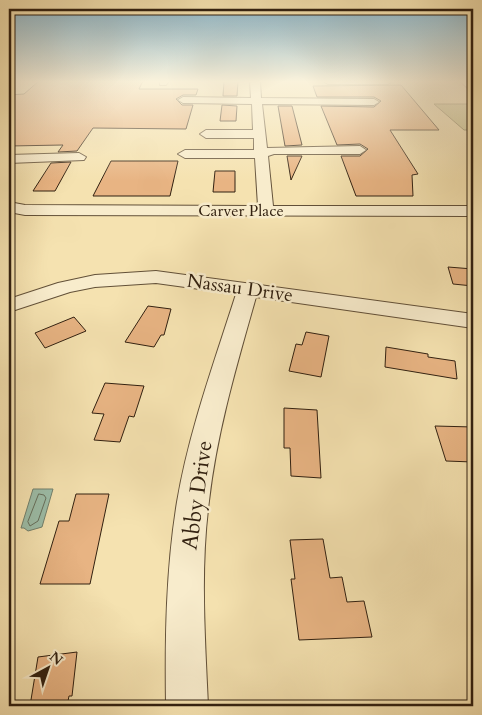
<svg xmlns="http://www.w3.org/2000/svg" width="482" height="715" font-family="Cardo,serif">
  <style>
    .green { fill: #c3c186; stroke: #7a704b }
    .water { fill: #9cbea9; stroke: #717f6c }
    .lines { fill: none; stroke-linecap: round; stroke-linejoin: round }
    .shore { stroke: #666f5c; stroke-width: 1 }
    .building { fill: #e8b483; stroke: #312010 }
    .minor-casing { stroke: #625038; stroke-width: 2 }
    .minor { fill: #f8eccc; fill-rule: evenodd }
    .labels { text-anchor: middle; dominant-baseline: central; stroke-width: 5; stroke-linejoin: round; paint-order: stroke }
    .far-street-label { font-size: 16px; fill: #312010; stroke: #f8eccc }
    .street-label { font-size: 19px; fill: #312010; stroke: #f8eccc }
    .near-street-label { font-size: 22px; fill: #312010; stroke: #f8eccc }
  </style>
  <rect width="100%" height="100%" fill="#f5e2b0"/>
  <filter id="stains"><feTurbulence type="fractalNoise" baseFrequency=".004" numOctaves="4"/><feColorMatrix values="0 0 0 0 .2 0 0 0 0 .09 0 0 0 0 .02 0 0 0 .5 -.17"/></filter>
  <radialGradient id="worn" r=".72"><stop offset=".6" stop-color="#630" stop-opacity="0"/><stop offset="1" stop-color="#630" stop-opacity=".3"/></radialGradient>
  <path class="green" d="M434,104H473V130H464Z"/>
  <path class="water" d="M33,489H53L42,527L28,531L24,528H21Z"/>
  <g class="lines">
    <path class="shore" d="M39,494L44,495L46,498L38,521L30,526L28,522Z"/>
  </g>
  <g class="building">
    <path d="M39,81H143L139,89H198L196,95H183L176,99L182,105H193L186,129L93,128L77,151L58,152L63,145L9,146V95L24,94Z"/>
    <path d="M224,81H238L237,96H223Z"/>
    <path d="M401,85L439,130H390L418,174L412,175L413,196H356L341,156H360L368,149L360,144L337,145L321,106L374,107L381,101L374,97H317L313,86Z"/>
    <path d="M222,105L237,106L236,121H220Z"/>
    <path d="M278,106H292L302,145L285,146Z"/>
    <path d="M287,156H302L291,180Z"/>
    <path d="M111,161H178L170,196H93Z"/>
    <path d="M71,162L55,191H33L51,163Z"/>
    <path d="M215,171H235V192H213Z"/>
    <path d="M448,267L473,269V286L453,284Z"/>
    <path d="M148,306L171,309L164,335H161L154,347L125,342Z"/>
    <path d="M74,317L86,331L45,348L35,333Z"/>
    <path d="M306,332L329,336L321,377L289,371L296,344L302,345Z"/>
    <path d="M386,347L428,354V357L455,361L457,379L385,367Z"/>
    <path d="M105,383L144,386L134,417L129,416L120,442L94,440L104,414L92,413Z"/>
    <path d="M284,408L317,410L321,478L291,476L290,448H284Z"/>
    <path d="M435,426L473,427V462L446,461Z"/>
    <path d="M76,494H109L90,584H40L59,521H69Z"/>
    <path d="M323,539L330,578L342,577L347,602L364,601L372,637L299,640L291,579H295L290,540Z"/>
    <path d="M77,652L72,696H69L67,706H30L38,657Z"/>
  </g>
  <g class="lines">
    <g class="minor-casing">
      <g id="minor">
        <path d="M160,81H169L166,85H160Z"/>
        <path d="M250,81H260L261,98L374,99L379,102L374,105L262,104L267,148L360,146L366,150L360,154H274L268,156L273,206H473V216L25,215L9,212V202L25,205L258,206L255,158H185L178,154L185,150H254V138H206L200,134L206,130H253L252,104L183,103L178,100L183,97L251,98Z"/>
        <path d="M323,81H393L388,84H328Z"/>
        <path d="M460,81H470L473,84V91L470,90Z"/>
        <path d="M79,153L86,157L84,160L9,163V155Z"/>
        <path d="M156,271L473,314V328L256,297C237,364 217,431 209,501C200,570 205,638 208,706H166C165,638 166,569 177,502C189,431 214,363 236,294L156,283L95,287L70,292L9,312V299L58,283L95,275Z"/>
      </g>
    </g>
    <use href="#minor" class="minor"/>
  </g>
  <linearGradient id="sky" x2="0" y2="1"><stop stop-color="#89b8cf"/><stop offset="0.45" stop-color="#faf2db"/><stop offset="1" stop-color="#faf2db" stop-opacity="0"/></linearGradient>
  <rect width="482" height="181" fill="url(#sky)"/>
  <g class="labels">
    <g class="far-street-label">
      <text x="241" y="211">Carver Place</text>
    </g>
    <g class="street-label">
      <text transform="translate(240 288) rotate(8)">Nassau Drive</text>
    </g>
    <g class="near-street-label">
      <text transform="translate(197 495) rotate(-82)">Abby Drive</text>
    </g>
  </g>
  <rect width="482" height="715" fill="none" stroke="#f5e2b0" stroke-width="30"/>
  <rect x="10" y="10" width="462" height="695" fill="none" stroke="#312010" stroke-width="2.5"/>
  <rect x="15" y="15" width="452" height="685" fill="none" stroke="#312010"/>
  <g transform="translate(48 668) rotate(40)" stroke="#f8eccc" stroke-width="4" paint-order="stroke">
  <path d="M0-4L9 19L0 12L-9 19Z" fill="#312010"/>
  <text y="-8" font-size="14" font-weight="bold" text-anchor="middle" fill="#312010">N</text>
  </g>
  <rect width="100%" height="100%" filter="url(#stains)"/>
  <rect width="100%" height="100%" fill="url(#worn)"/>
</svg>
